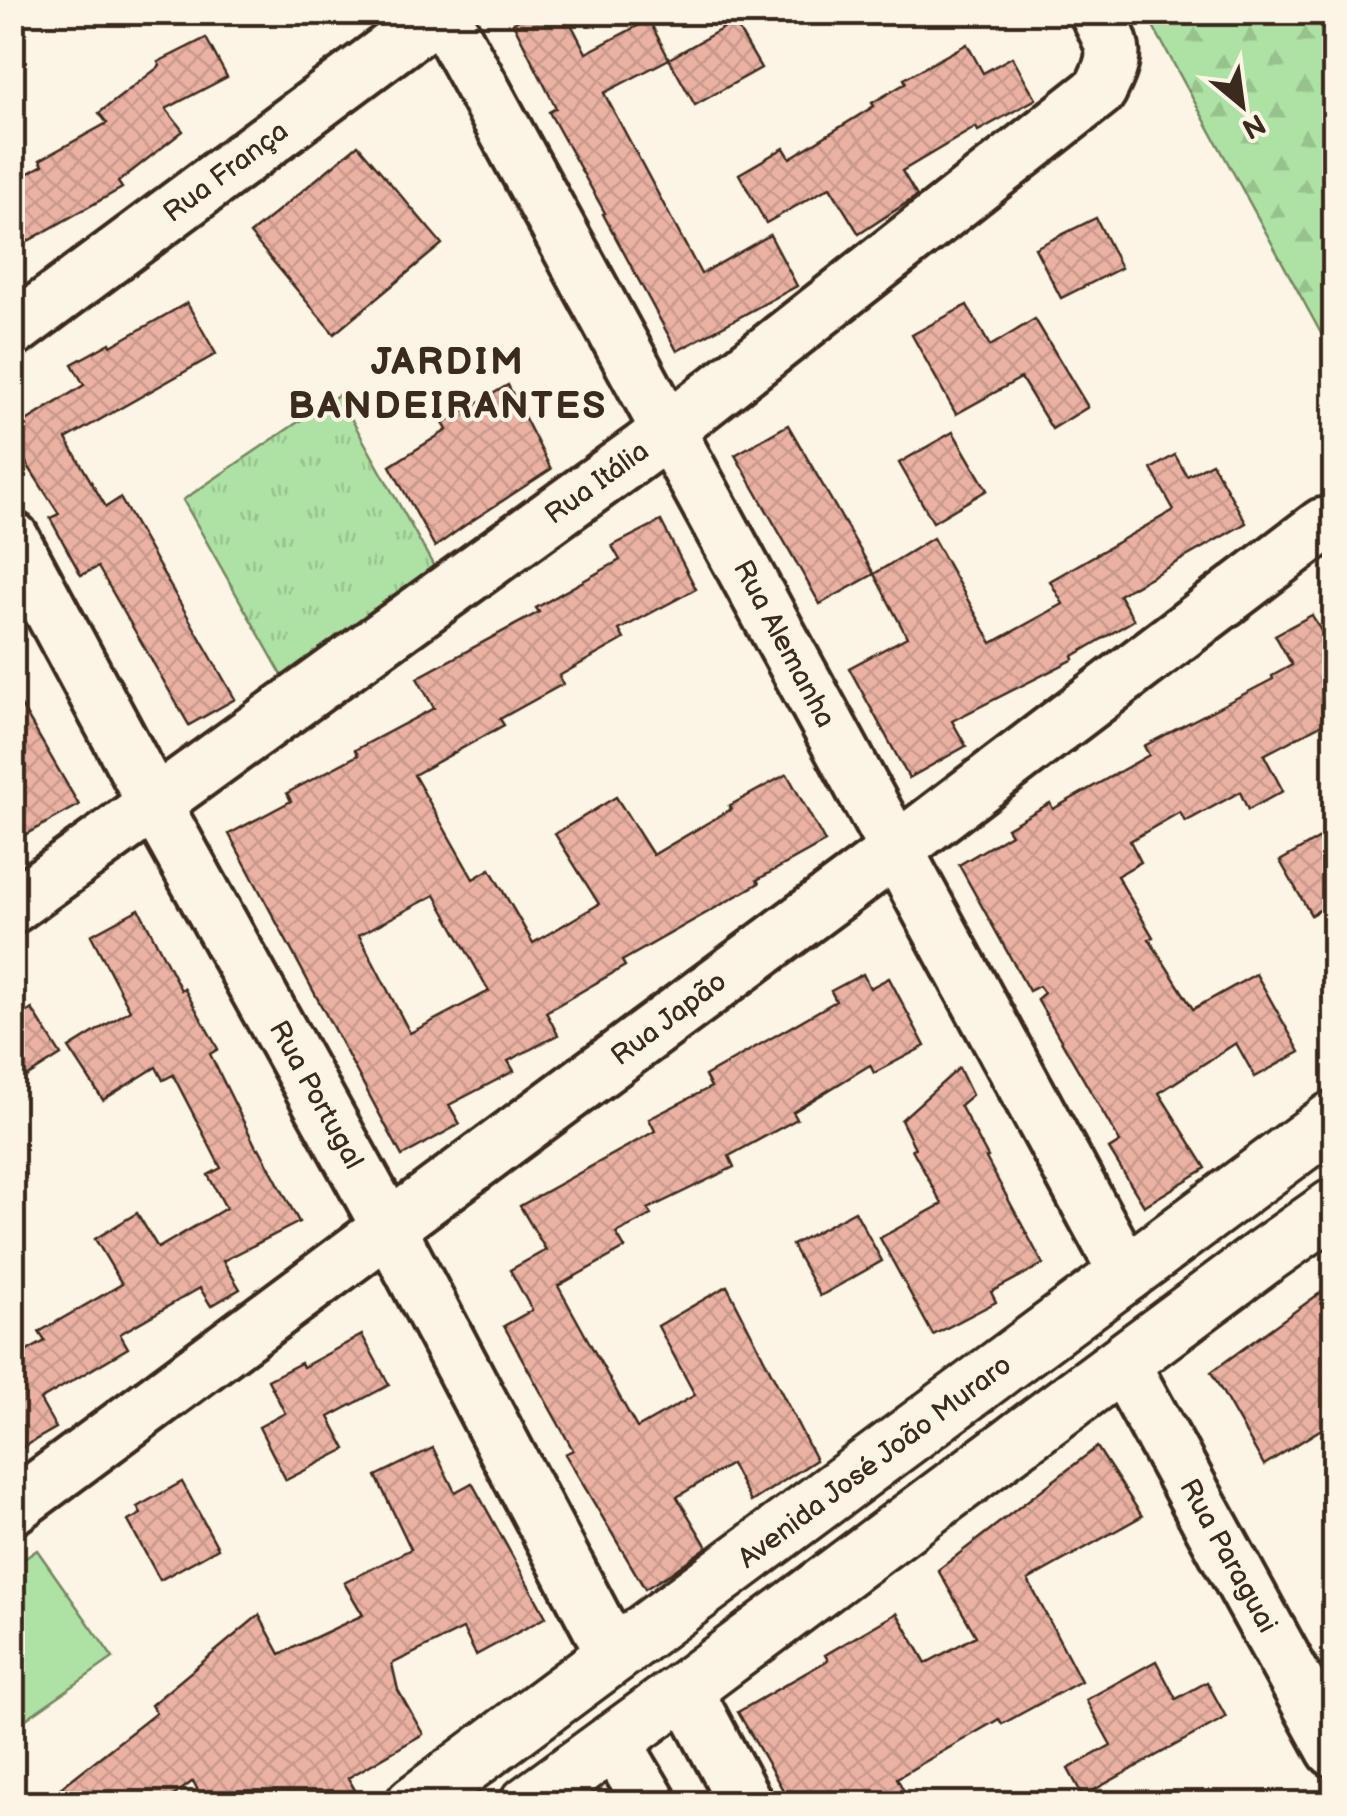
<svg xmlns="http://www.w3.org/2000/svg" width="1347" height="1816" font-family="'Balsamiq Sans',sans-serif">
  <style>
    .grass { fill: url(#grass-tufts); stroke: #748661; stroke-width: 2.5 }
    .forest { fill: url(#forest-firs); stroke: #748661; stroke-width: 2.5 }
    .garden { fill: #aee2a4; stroke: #748661; stroke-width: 2.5 }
    .building { fill: url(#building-cross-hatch); stroke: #3b2a1e; stroke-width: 2.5; fill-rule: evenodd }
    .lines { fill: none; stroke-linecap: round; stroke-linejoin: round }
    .minor-casing { stroke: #3b2a1e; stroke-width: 60 }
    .major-casing { stroke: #3b2a1e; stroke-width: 62 }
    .minor { stroke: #fcf5e5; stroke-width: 52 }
    .major { stroke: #fcf5e5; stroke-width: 55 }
    .labels { text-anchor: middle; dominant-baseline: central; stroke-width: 8; stroke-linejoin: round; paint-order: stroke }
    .street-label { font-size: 28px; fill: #3b2a1e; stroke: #fcf5e5 }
    .district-label { font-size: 38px; font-weight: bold; letter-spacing: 2.5px; fill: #3b2a1e; stroke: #fcf5e5 }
  </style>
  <defs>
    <pattern id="grass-tufts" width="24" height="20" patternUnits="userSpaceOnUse" patternTransform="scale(2.5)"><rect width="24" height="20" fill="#aee2a4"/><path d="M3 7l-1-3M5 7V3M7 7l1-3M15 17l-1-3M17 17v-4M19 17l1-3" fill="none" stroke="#97c28d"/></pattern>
    <pattern id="forest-firs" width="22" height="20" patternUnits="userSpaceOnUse" patternTransform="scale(2.5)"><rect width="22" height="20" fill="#aee2a4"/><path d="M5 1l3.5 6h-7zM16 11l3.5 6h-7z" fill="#97c28d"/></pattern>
    <pattern id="building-cross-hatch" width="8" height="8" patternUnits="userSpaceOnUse" patternTransform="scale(2.5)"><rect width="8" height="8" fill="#ebb2a4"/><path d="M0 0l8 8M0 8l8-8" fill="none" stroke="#ca998d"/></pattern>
  </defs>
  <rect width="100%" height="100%" fill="#fcf5e5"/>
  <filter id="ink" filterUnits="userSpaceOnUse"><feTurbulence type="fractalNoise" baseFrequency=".01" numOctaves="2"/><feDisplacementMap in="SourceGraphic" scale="20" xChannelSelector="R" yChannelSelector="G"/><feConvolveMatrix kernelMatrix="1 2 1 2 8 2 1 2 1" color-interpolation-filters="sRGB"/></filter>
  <g filter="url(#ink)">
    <path class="grass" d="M338,395L437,572L287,684L183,500Z"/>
    <path class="forest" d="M1146,13H1334V357Z"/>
    <path class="garden" d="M37,1550L113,1658L13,1728V1567Z"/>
    <g class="building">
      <path d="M532,12H565L586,53L649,20L669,59L604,93L701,274L770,235L797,286L677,351L603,214L605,213L549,112L556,108L513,23Z"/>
      <path d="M734,22L761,68L695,105L669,59Z"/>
      <path d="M206,38L227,77L166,109L183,131L118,182L122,188L12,250V182L43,165L40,160L107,123L99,113L160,66L158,62Z"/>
      <path d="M967,44L983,73L1012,57L1036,99L978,131L976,127L902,171L917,196L859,234L830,187L766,223L739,174L784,148L790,158L874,106L872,103L906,83L904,79Z"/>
      <path d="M358,145L442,244L334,334L250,234Z"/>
      <path d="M1096,218L1121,268L1061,298L1035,248Z"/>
      <path d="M187,303L216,354L66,439L106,507L120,498L235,699L189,725L98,567L81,575L50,518L59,514L12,441V430L84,385L72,364L110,343L111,346Z"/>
      <path d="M967,305L990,346L1035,319L1088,407L1052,429L1021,378L956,414L912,335Z"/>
      <path d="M508,385L551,469L464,526L435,547L390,466L447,430L443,423Z"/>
      <path d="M788,425L874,574L820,604L735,455Z"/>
      <path d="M953,432L987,490L933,522L899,463Z"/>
      <path d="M1175,455L1187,476L1212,463L1246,523L1119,595L1134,620L1073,656L1074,659L952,721L966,746L909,778L849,668L907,637L874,574L933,538L992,643L1063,604L1050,581L1174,510L1151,469Z"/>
      <path d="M661,521L696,589L619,630L624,639L559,676L563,684L500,719L504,725L414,775L473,879L490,869L533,943L599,904L555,834L616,797L653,855L731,809L729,806L787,774L825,842L757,880L759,883L622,961L625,966L546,1012L558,1035L508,1061L514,1071L449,1105L460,1124L402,1156L229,834L291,801L287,793L358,755L355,750L434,708L417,678L539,612L536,608L620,560L612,546ZM435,895L489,991L410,1033L359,935Z"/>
      <path d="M1312,615L1321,631L1334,623V718L1264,755L1283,791L1248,810L1240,792L1185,822L1180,812L1130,841L1141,862L1117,876L1153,937L1149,939L1193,1009L1256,974L1300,1052L1255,1077L1236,1043L1159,1093L1206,1168L1144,1206L1109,1149L1120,1142L1037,999L1044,993L1039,986L1029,991L959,865L1011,834L1007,828L1050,803L1053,809L1149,755L1144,746L1273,679L1272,676L1292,665L1275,635Z"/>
      <path d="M12,690L79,805L12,842Z"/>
      <path d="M1334,830V901L1311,915L1280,861Z"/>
      <path d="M139,909L181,990L184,988L218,1049L210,1054L257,1149L259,1148L299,1222L223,1261L240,1289L211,1306L200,1288L120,1334L128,1348L40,1400L56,1428L12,1453V1350L16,1357L45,1341L39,1332L122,1284L95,1239L137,1213L158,1248L226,1208L208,1175L221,1168L173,1075L163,1080L156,1067L103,1100L69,1048L130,1010L91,935Z"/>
      <path d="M863,974L870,988L889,978L925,1046L874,1073L870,1065L793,1112L797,1119L729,1156L734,1167L648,1209L651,1215L616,1233L625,1248L558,1286L637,1428L695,1395L658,1326L727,1286L816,1460L751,1502L731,1464L677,1497L707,1547L671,1573L645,1589L565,1454L573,1450L504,1326L532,1310L510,1270L546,1250L520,1206L655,1131L649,1119L711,1087L705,1076L836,1001L831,991Z"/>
      <path d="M32,1009L61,1055L12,1086V1022Z"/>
      <path d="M959,1068L972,1095L960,1105L988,1157L986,1158L1043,1264L991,1292L996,1302L933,1335L880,1238L942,1204L912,1149L915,1148L901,1120Z"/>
      <path d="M855,1211L882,1261L820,1296L792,1245Z"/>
      <path d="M1334,1283V1421L1264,1465L1211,1372Z"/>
      <path d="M362,1335L389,1385L329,1417L346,1449L286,1480L259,1427L285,1413L268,1380L301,1363L303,1367Z"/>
      <path d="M1097,1447L1142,1516L1028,1580L1081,1681L1002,1724L999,1719L897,1778L911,1804H791L738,1712L828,1660L825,1655L897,1613L926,1663L976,1636L938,1570Z"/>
      <path d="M433,1448L455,1492L472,1483L546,1617L476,1655L463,1629L392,1664L398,1690L423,1734L348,1778L355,1790L335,1804H205L193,1781L163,1804H40L156,1713L151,1705L259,1615L280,1654L363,1615L344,1583L411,1549L376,1476Z"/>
      <path d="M182,1482L218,1548L160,1580L128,1521L141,1514L137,1507Z"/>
      <path d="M1156,1661L1176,1699L1207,1682L1226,1717L1083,1796L1068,1769L1111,1745L1086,1700Z"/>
    </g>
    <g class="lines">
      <g class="minor-casing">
        <g id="minor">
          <path d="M441,12L1127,1275"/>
          <path d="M12,331L440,12"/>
          <path d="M12,538L154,803L389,1228L614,1656"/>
          <path d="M12,907L644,449L1100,90C1119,53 1115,48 1096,12"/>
          <path d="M1122,1363L1334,1750"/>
          <path d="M12,1508L895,851L1323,525"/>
          <path d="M685,1689L746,1804"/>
          <path d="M613,1740L651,1804"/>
        </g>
      </g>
      <g class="major-casing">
        <g id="major">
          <path d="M414,1804L1334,1119"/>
          <path d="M528,1804L685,1689L1262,1258L1334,1207"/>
        </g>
      </g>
      <use href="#minor" class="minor"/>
      <use href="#major" class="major"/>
    </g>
  </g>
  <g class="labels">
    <g class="street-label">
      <text transform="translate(226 172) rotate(-37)">Rua França</text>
      <text transform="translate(597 483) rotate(-36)">Rua Itália</text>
      <text transform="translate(784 644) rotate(62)">Rua Alemanha</text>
      <text transform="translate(669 1019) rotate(-37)">Rua Japão</text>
      <text transform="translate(316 1095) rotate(61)">Rua Portugal</text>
      <text transform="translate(875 1462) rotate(-37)">Avenida José João Muraro</text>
      <text transform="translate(1228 1556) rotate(61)">Rua Paraguai</text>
    </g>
    <g class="district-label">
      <text x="448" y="362">JARDIM<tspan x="448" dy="44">BANDEIRANTES</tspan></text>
    </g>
  </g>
  <rect width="1347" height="1816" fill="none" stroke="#fcf5e5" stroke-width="50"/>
  <rect x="25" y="25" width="1297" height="1766" fill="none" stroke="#3b2a1e" stroke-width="4" filter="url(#ink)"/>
  <g transform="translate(1242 105) rotate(151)" stroke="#fcf5e5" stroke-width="8" paint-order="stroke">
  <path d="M0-8L18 38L0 25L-18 38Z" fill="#3b2a1e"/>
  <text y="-15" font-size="28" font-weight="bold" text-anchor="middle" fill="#3b2a1e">N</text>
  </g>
</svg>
